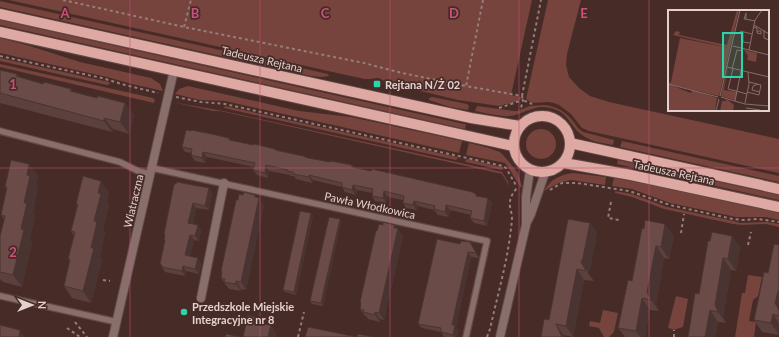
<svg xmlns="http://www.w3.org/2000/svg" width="779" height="337" font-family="Lato,sans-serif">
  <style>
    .green { fill: #76433d }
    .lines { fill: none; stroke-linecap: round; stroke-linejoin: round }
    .service-casing { stroke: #634945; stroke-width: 8 }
    .minor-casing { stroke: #634945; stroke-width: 10 }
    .primary-casing { stroke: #634945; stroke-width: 12 }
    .path { stroke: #957d7a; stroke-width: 2; stroke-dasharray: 3 3; stroke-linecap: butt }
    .service { stroke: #896f6b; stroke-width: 5.5 }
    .minor { stroke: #896f6b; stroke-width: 8 }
    .primary { stroke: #dda9a2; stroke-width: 10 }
    .wall { fill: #5b403d }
    .shaded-wall { fill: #4a3432 }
    .building { fill: #6a4b47; stroke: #4a3432 }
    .grid { fill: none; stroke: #cc507e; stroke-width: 1; stroke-opacity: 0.55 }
    .poi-dot { fill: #2bd5ac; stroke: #472b27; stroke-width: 1.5 }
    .labels { text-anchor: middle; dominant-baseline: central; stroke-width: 3.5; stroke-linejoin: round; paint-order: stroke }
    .street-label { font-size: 11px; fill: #e4d1ce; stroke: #472b27 }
    .poi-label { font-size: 11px; font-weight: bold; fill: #e4d1ce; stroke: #472b27; text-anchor: start }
    .inset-road { fill: none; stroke: #866d6a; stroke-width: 1 }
    .view { fill: #2bd5ac; fill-opacity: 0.15; stroke: #2bd5ac; stroke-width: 2 }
    .inset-edge { fill: none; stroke: #e4d1ce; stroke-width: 2 }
    .grid-label { font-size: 13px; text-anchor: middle; font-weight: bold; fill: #cc507e; stroke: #472b27; stroke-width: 3.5; stroke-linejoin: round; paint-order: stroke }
  </style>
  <rect width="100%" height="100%" fill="#472b27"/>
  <g class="green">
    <path d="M9,0H532L511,95L521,97V99C516,102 510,105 504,104V105L499,106L458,100L387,83C375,74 377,80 365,79C359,78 352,76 346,75Z"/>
    <path d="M548,0H581L567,54L566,65L569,77L579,88L590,96L609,102L779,139V173L589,131L582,128L571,114L559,105L554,103L548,102L532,103L526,99Z"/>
    <path d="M0,1L328,74L329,76L322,77L311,76L0,7Z"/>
    <path d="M0,20L464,124H466L465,129L0,25Z"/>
    <path d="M0,38L30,46L80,62L151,78L160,84L163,91L132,84L107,77L0,53Z"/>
    <path d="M0,58L109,82L110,84L107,85L0,61Z"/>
    <path d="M0,64L153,98L155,100L154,103L0,67Z"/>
    <path d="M188,86L299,111L351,117L462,141L459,153L225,101L200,100L175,94L179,89Z"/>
    <path d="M432,97L467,104L469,106L468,110L450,107L429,100V98Z"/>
    <path d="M172,102L223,111L502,172L508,182L509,186L502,174L220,111H213Z"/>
    <path d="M544,105C555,106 565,111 572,120C576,125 578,129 583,132L614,140L613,145C602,143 591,142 582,135C569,125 569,112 550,108C534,104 525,114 511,116C500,117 486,113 475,111L477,106L514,111H517L530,106Z"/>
    <path d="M225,106L457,157L458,158L456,160L224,108Z"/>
    <circle cx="541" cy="144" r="15"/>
    <path d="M622,141L779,176V182L620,147Z"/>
    <path d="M469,143L489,148L500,152L504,156L518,173L522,187H520L519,185L508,167L505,163L466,155Z"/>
    <path d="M467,159L502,167L503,169L502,170L466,162L465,161Z"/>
    <path d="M618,160L779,195V200L617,164Z"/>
    <path d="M573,173L606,177L605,185L571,180L559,183L544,191C551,179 559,175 573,173Z"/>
    <path d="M614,178L647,184L779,213V220L766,217H736L670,203L632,189L612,186Z"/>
    <path d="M615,191L632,194L667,207L734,221L740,223L767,222L779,224V227L766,224L742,225L733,224L664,209L632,197L615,193Z"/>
    <path d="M748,275L762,277L758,296L753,300L749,321L756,322L754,337H735L742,293H745Z"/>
    <path d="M676,296L688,299L683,327L673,330L672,329L668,328Z"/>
    <path d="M603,310L618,313L614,332L609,337H604L599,328L589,326L590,321L600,323Z"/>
  </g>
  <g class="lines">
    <g class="service-casing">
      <g id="service">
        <path d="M0,131L120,162L138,171L150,174"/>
        <path d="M152,168L487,241L466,337"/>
        <path d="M0,296L117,322"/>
      </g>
    </g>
    <g class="minor-casing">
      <g id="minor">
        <path d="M526,224L531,214L545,173"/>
        <path d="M201,298L224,183"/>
        <path d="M113,337L174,70"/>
        <path d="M500,337L526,225V197L530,170"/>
      </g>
    </g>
    <g class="primary-casing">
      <g id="primary">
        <path d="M0,14L471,118L520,126"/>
        <path d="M0,32L513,146"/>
        <circle cx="542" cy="144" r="28"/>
        <path d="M570,143L779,189"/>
        <path d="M564,163L631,175L779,207"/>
      </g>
    </g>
    <g class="path">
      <path d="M63,0L184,27L364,63L402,73L466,86"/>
      <path d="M483,0L466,86L522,96L523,100L532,104"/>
      <path d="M184,27L191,0"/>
      <path d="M0,56L102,78L125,85L158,93"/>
      <path d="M522,96L541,0"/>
      <path d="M176,97L201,102L225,104L503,166L506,168L517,187"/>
      <path d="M499,108L523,100L521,108"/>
      <path d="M550,190L562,183H577L629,191L670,205L733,219L744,220L758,219L779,222"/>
      <path d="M611,202L608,218L619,220"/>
      <path d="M681,233L684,214"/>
      <path d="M748,245L751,232"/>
      <path d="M103,280L110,281"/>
      <path d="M75,322L87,337"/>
      <path d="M67,328L80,337"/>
      <path d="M298,337L304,312"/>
      <path d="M487,337L490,329C498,293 509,256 512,219C512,215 511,211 510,207C509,199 512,194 517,188"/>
      <path d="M674,337V330"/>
    </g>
    <use href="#service" class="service"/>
    <use href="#minor" class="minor"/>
    <use href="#primary" class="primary"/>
  </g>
  <g class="wall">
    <path d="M0,70L17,74L19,77L43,84L71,89L73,92L97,98L125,103L134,115L129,134L113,129L112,132L0,103Z"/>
    <path d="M229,138L231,140L253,145L275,149L276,150L308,158L352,165L354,167L478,196L492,203L487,226L474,223L470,218L471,215L450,210L449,217L438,215L434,210L418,206L417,210L406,208L403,203V200L388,197L386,203L375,201L372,196V193L357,190L356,195L345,192L342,187L313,180L312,183L296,179L294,176H291L290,175L269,171L268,178L257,175L253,170L254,167L207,157L205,163L195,161L191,155L192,153L185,152L182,147Z"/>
    <path d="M38,175L36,184L38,188L33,212L35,215L30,239L32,242L22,287L3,282L0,279V236L4,219L1,215L7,189L5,187Z"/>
    <path d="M101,181L109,193L107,202L109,205L103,230L105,233L100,257L102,260L91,303L72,298L64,286L70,261L68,259L74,236L71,231L77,206L76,204Z"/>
    <path d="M174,184L209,188L212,193L209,210L196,208L193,224L201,230L199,241L194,240L190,256L201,263L199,274L186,271L185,276L165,272L160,264L165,241L164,240L165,236L164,234Z"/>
    <path d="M258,198H259L264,205L246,290L241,289V291L229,289L227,286L226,285L221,278L222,273L221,271Z"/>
    <path d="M313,216L296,295L285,292L283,290Z"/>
    <path d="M340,219L341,222L323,306L312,304L310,301Z"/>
    <path d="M590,223L597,233L590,269L588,273L594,281L584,280L573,337L563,335L564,337H541Z"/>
    <path d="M397,228L403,236L384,320L380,319V322L368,319L366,316H365L360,309L361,304L360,302L377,231Z"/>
    <path d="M642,228L674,236L669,259L664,258L656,304L659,311L650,310L645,337H625L618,328L632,281Z"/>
    <path d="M732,236L740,248L736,271L731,270L723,317L726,323L718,322L715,337H688L699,294L710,241Z"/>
    <path d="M470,242L473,247L479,258L471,257L456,327L458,330L457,337H444L441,332L422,328L418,324L460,244Z"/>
    <path d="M779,245V335L762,332L754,320L768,273Z"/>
  </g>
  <g class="shaded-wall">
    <path d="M125,103L134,115L129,134L120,122Z"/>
    <path d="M104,118L113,129L112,132L104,121Z"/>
    <path d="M203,152L207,157L205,163L202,158Z"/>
    <path d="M29,164L38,175L36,184L38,188L33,212L35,215L30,239L32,242L22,287L13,275L21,229L27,175Z"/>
    <path d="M266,165L269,171L268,178L265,173Z"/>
    <path d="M309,175L313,180L312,183L309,177Z"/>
    <path d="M101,181L109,193L107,202L109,205L103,230L105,233L100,257L102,260L91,303L83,291L91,248L98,193Z"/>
    <path d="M353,185L357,190L356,195L352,190Z"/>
    <path d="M209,188L212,193L209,210L205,206Z"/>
    <path d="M384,191L388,197L386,203L383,198Z"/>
    <path d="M255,195L259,200V198L264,205L246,290L241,282Z"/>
    <path d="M488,198L492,203L487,226L484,221Z"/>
    <path d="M414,201L418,206L417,210L413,205Z"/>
    <path d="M193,203L196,208L192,228L188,223Z"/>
    <path d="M446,205L450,210L449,217L445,212Z"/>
    <path d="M311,213L313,216L296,295L294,292Z"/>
    <path d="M340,219L341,222L323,306L321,303Z"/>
    <path d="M590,223L597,233L590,269L588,273L594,281L581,262Z"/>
    <path d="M665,224L674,236L669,259L661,247Z"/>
    <path d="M198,225L201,230L199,241L195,236Z"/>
    <path d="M395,225L403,236L384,320L379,313L394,228Z"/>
    <path d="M190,235L194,240L189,260L185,255Z"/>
    <path d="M732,236L740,248L736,271L728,259Z"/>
    <path d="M656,246L664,258L656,304L659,311L651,300L647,292Z"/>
    <path d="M468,252L471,257L456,327L458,330L457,337H454L453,335L452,325Z"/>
    <path d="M198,258L201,263L199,274L195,269Z"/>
    <path d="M723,258L731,270L723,317L726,323L718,312L715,305Z"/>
    <path d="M183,266L186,271L185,276L182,271Z"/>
    <path d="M577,269L584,280L573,337L566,326Z"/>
    <path d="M236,281L241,289V291L236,284Z"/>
    <path d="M778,291L779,292V310L775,303Z"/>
    <path d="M642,298L650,310L645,337H640L636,331Z"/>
    <path d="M710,310L718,322L715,337H705Z"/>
    <path d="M375,312L380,319V322L375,315Z"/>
    <path d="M773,314L779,323V335L771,323Z"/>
    <path d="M260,318L267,327L259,323Z"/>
    <path d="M556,324L563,335L564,337H562Z"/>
    <path d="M271,325L277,334L276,337H268Z"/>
    <path d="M20,330L25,337H19Z"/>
  </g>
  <g class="building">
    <path d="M0,70L17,74L16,76L43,84L44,82L71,89L70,91L97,98L98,96L125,103L120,122L104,118V121L0,93Z"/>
    <path d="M186,130L191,131V130L207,133L229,138V140L234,141L253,145L254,144L275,149V150L303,156L308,158L330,162L331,161L352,165V167L371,171L372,169L472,192L476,194V196L488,198L484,221L470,218L472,211L446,205L445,212L434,209L435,206L414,201L413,205L403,203L404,196L384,191L383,198L372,196L373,189L353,185L352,190L342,187V183L309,175V177L293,174V172L287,171L288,170L266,165L265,173L253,170L255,163L203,152L202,158L191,155L192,149L182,147Z"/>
    <path d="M11,160L29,164L27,175L30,176L24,203H27L21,229L24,230L13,275L0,272V236L5,216L1,215L7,187H5Z"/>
    <path d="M83,176L101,181L98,193L101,194L94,221L97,222L91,248H94L83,291L64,286L70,259H68L75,232L71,231L78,204H76Z"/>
    <path d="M177,182L209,188L205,206L193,203L188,223L198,225L195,236L190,235L185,255L198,258L195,269L183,266L182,271L162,267V265L160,264L165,240H164L165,235L164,234L174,184H176Z"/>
    <path d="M244,192L255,195V197L259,198L241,282L236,281V284L224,282L225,279L221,278L222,272L221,271L236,200H238L239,194L243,195Z"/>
    <path d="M300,211L311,213L294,292L283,290Z"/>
    <path d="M329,217L340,219L321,303L310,301Z"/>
    <path d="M568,219L590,223L583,258L581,262L586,271L577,269L566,326L556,324L562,337H541L544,319L549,320Z"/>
    <path d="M645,220L665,224L661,247L656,246L647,292L651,300L642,298L636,331L618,328L628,280L632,281L642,228L644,229Z"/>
    <path d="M383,222L395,225L394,228H398L379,313L375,312V315L363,312L364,310L360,309L361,303L360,302L376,230L377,231L379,224L383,225Z"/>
    <path d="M712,232L732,236L728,259L723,258L715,305L718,312L710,310L705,337H688L695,293L699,294L708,241H710Z"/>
    <path d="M437,239L460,244L461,241L470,242L476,253L468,252L452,325H455L453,335L441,332V328L418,324Z"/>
    <path d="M774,244L779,245V291H778L775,303L779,310V316L773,314L771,323L754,320L764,272L768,273Z"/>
    <path d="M248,315L260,318L259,323L271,325L268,337H243Z"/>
    <path d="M0,325L20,330L19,337H0Z"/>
    <path d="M308,327L357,337L358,334L374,337H305Z"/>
    <path d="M226,334L240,337H225Z"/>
  </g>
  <path class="grid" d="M130,0V337M260,0V337M390,0V337M519,0V337M649,0V337M0,168H779"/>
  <g class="poi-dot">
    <rect x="373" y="80" width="8" height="8" rx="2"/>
    <circle cx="184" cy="312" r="4"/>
  </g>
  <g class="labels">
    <g class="street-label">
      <text transform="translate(262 59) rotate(13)">Tadeusza Rejtana</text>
      <text transform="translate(674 172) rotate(12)">Tadeusza Rejtana</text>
      <text transform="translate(133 201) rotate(-77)">Wiatraczna</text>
      <text transform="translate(370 205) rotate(12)">Pawła Włodkowica</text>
    </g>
    <g class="poi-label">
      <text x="385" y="84">Rejtana N/Ż 02</text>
      <text x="192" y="306">Przedszkole Miejskie<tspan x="192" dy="13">Integracyjne nr 8</tspan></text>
    </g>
  </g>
  <g transform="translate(668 10)">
    <rect width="101" height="101" fill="#472b27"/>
    <path d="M69,0H71L51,86L0,74L3,72L12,28L61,38L5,25L8,21L12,22L11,25L59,35ZM76,40L89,43L88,52L79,50L80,46ZM60,58L56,80L69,82L67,90L53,86ZM0,74L23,83L24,80L49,88L47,101H0ZM56,89L60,90L66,95L65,101H52L54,91H59Z" fill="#76433d"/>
    <path class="inset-road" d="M78,9V3L76,9H77L87,11M86,15L101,24M85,17L89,18V23L93,24V21H89M96,20V28L101,30M72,21L84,24M75,22V32L82,33M65,36L101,45M81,40L87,10L94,0M59,57L101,67M64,59L69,40L74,41M65,59L60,79L79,84M0,74L50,87M90,74L85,76L84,80L92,82M79,82L91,85L93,75L81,72M52,86L72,0M53,87L77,94L101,96M67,91L73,61M77,93L81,74L80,62M78,98L92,100M48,101L51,89"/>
    <path class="view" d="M55,23H74V67H55Z"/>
    <rect width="101" height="101" class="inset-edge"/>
  </g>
  <g class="grid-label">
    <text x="65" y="18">A</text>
    <text x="195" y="18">B</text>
    <text x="325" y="18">C</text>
    <text x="454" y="18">D</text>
    <text x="584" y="18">E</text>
    <text x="13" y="89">1</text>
    <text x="13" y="257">2</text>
  </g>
  <g transform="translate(32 305) rotate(90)" stroke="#472b27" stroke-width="3" paint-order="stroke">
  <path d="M0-3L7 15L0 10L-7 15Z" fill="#e4d1ce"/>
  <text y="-6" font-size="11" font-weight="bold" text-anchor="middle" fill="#e4d1ce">N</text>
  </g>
</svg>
